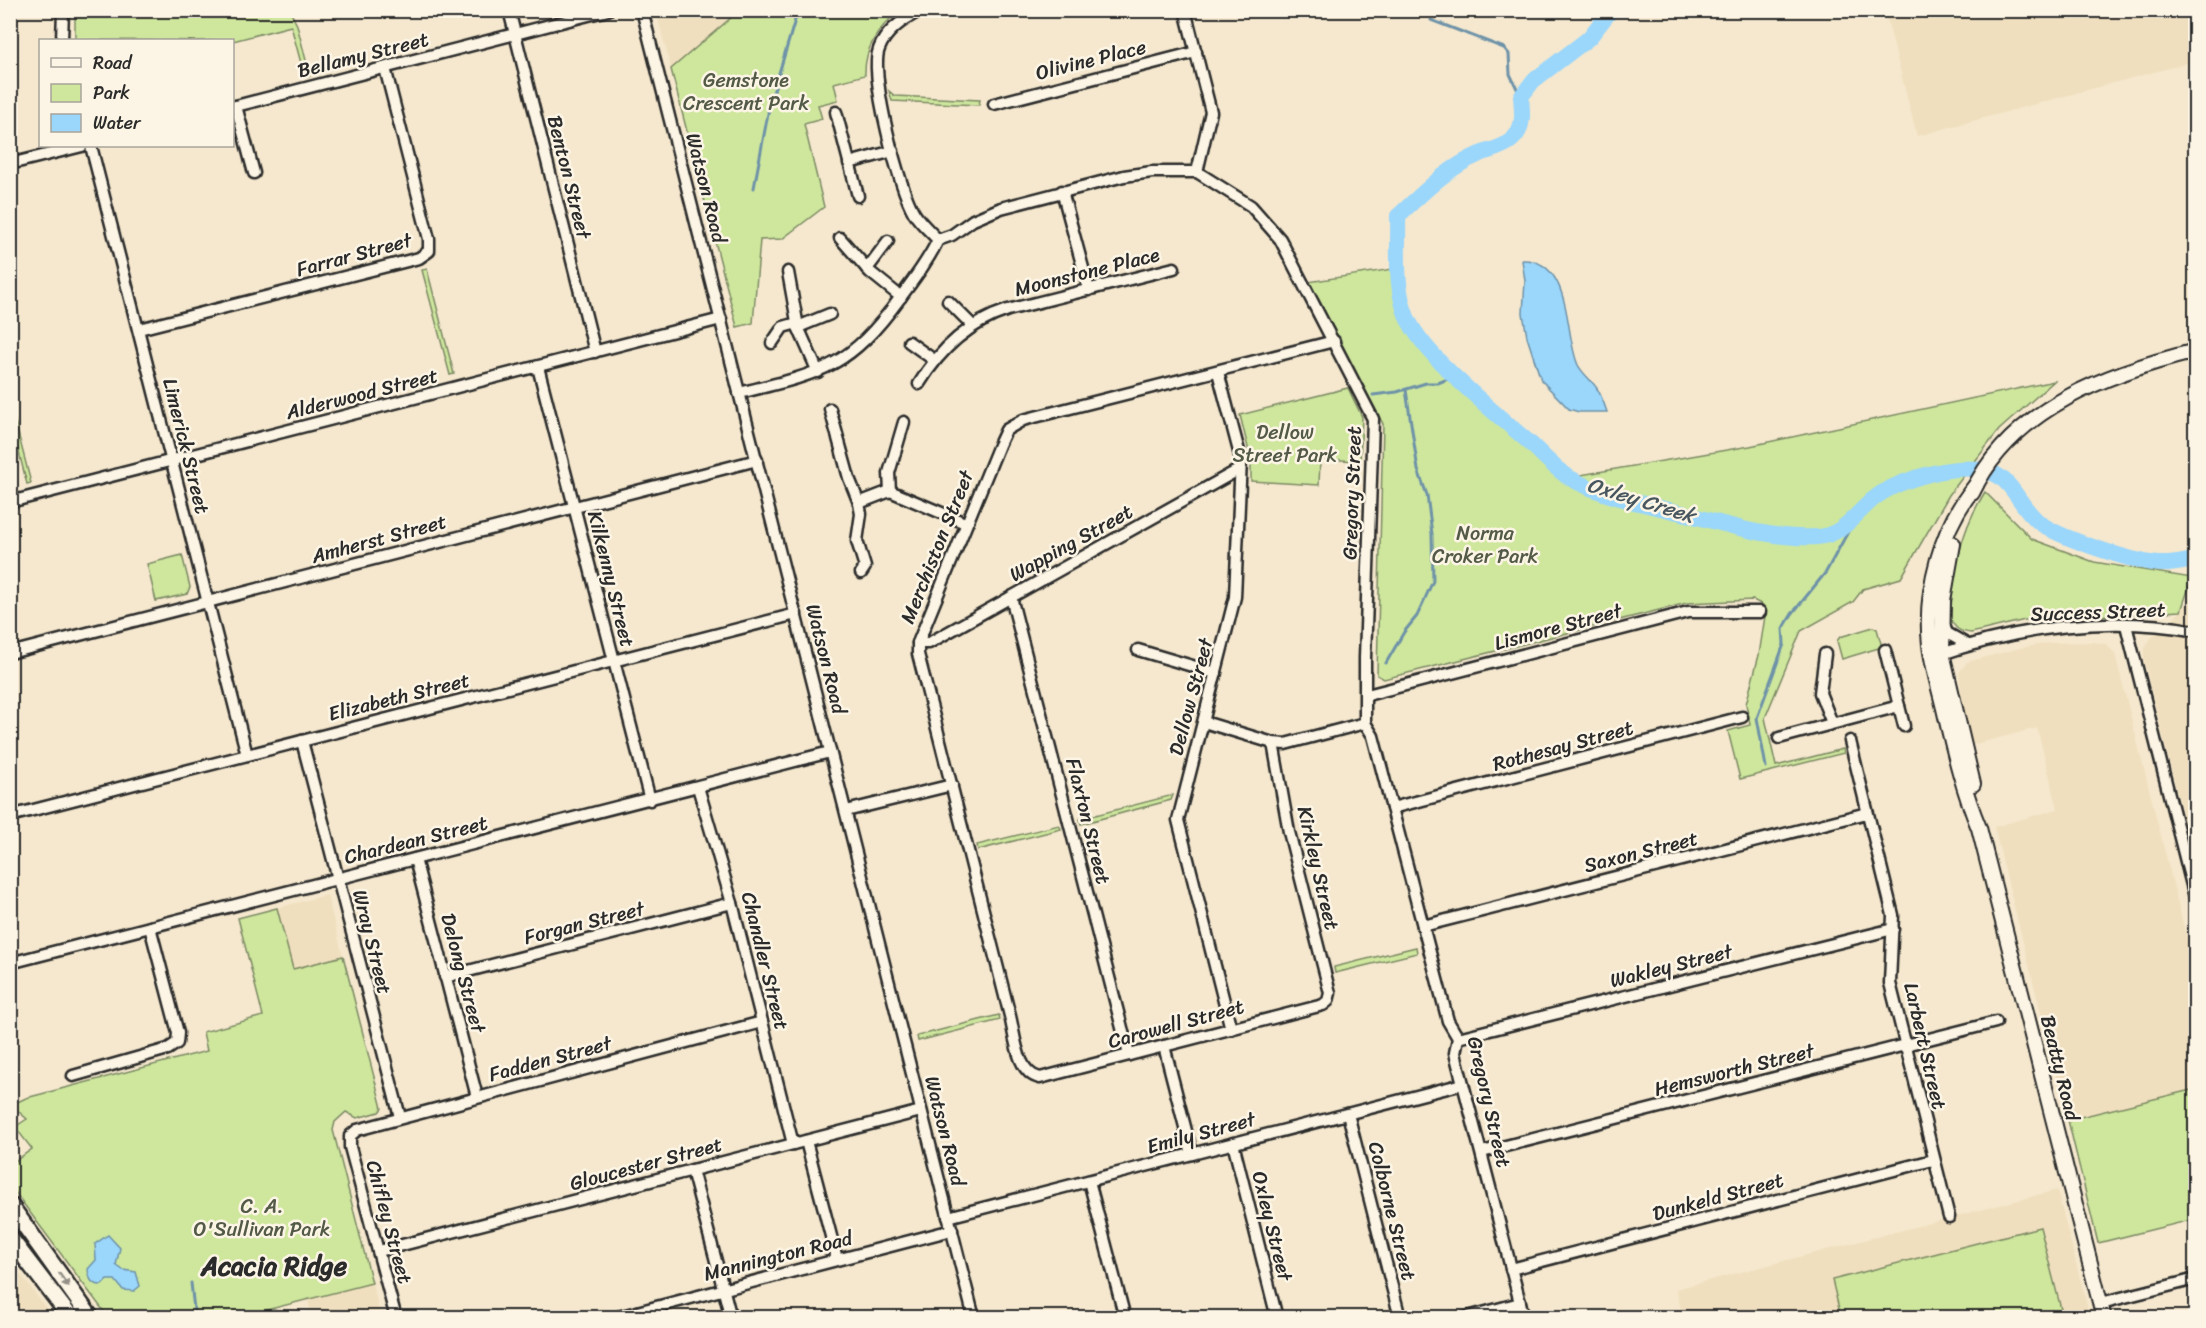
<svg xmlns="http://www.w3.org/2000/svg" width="2206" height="1328" font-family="Sriracha,sans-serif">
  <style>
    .built { fill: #f0dfbe }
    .green { fill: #cee79d; stroke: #7c8964; stroke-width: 1.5 }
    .water { fill: #9bd6fb; stroke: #6e92a8; stroke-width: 1.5 }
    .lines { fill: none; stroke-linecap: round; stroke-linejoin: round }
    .stream { stroke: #6e92a8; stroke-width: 3 }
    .river { stroke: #9bd6fb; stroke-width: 16 }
    .minor-casing { stroke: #2b2b2b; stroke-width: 15 }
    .major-casing { stroke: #2b2b2b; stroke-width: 18 }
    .highway-casing { stroke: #2b2b2b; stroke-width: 20 }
    .minor { stroke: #fcf5e5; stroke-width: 10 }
    .major { stroke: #fcf5e5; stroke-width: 14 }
    .highway { stroke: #fcf5e5; stroke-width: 15 }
    .oneway { fill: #949088 }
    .labels { text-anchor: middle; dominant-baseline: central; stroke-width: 5; stroke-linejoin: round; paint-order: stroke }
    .street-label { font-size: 20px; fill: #2b2b2b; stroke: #fcf5e5 }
    .park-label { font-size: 20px; fill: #545a48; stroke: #fcf5e5 }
    .water-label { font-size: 21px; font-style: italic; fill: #47565f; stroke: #fcf5e5 }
    .district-label { font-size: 26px; font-weight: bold; fill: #2b2b2b; stroke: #fcf5e5 }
  </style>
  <rect width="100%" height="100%" fill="#f5e8ce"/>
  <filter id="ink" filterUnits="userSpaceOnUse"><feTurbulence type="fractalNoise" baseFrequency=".0167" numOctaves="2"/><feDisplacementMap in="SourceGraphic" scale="12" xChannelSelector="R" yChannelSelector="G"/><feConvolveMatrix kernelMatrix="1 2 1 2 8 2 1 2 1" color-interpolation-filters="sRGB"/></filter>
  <g filter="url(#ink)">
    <g class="built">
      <path d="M656,11V10L739,11L671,69Z"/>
      <path d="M1885,11H2195V61L1917,136Z"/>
      <path d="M2195,602V863L2144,660V650L2151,638L2181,611L2183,606Z"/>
      <path d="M2093,642L2106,644L2115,654L2195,971V1089L2068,1120L1994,827L2058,809L2037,728L1968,746L1959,673L1967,662L2020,648L2049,643Z"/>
      <path d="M327,895L343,956L293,969L277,908Z"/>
      <path d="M2057,1190L2090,1317H1683L1676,1289Z"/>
      <path d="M11,1261L48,1311L51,1317H11Z"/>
      <path d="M372,1283L381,1317H312L308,1300Z"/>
    </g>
    <g class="green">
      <path d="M75,11H290L297,25L310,76L305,78L291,26L233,41L75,40Z"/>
      <path d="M739,11H899C879,27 864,48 865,75L834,83L838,100L818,105L822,119L804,124L824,207L782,239L760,240L753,323L737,327L671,69Z"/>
      <path d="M889,91L895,96L980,100L979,105L892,101Z"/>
      <path d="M1399,268C1399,287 1399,304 1409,321C1438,374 1522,436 1569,477L1750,446L2054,381L1999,430L1949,495L1901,578L1863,589L1853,602L1801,631L1765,718L1776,766L1843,749L1844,753L1740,779L1728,731L1750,725L1746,704L1759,655L1765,616L1763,605L1753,600L1687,603L1384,679L1377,675L1383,424L1308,282Z"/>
      <path d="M427,269L454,374L450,375L422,270Z"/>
      <path d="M1348,388L1362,417L1360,461L1320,459L1319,485L1251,481V460L1240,415Z"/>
      <path d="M10,402L31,483L27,484L11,421Z"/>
      <path d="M1985,492L2032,539L2094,562L2192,578L2181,611L2025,620L1971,633C1960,632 1955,629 1950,618C1954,571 1959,533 1985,492Z"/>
      <path d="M182,555L190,587L187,594L156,601L147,564Z"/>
      <path d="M1873,627L1877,629L1882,647L1842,659L1837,641L1840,637Z"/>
      <path d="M1173,795L1171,800L1081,824L1080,819Z"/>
      <path d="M1059,825L1061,829L978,850L977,845Z"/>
      <path d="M277,908L293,969L343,956L382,1108L379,1112L357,1118L346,1112L335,1122L333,1130L372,1283L239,1317H108L11,1187V1164L32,1149L15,1127L27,1119L11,1105L26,1098L207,1051L203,1032L263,1016L238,918Z"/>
      <path d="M1416,947L1417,953L1335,973L1334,967Z"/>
      <path d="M999,1015L1000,1020L918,1041L917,1036Z"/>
      <path d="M2195,1089V1219L2098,1243L2068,1120Z"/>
      <path d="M2040,1227L2063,1317H1841L1832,1280Z"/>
    </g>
    <g class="water">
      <path d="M1522,260C1573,259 1564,335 1578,365C1582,373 1591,380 1596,387C1601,394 1604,403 1607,412H1579L1569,409L1541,380L1527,337L1523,313L1525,281Z"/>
      <path d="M108,1235L120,1248L116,1265L123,1270L136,1272L140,1286L134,1291L123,1290L115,1280H107L102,1285C91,1285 89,1279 88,1269L96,1260L95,1244Z"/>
    </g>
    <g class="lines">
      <g class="stream">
        <path d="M1431,20L1504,48L1509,54L1510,74L1521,97"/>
        <path d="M754,188L770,103L798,10"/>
        <path d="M1373,395L1397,392L1426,383H1438L1455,376"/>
        <path d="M1386,663L1404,632L1417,616L1433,581L1432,534L1427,495L1418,470L1406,390"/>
        <path d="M1766,767L1757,718L1784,644L1783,629L1792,614L1826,572L1855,519"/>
        <path d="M191,1283L195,1318"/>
      </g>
      <path class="river" d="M1611,10L1589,38L1533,81L1521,97C1522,109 1524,124 1517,134C1509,146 1493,149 1480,154C1448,167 1424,192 1398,216C1399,249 1394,286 1407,317C1424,357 1497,414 1531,444C1543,455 1556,470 1570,478C1603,497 1645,504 1682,513C1725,524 1772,540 1817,537C1841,536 1855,515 1871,501C1893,481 1947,466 1976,469C2014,472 2015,504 2040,523C2060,538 2140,565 2165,564C2175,564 2186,561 2196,560"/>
      <g class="minor-casing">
        <g id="minor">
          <path d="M509,10L595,352"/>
          <path d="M642,10L974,1318"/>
          <path d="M922,10C905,18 886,30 879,49C869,74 899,189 914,213C920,223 930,231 938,240"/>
          <path d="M1185,10L1211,112L1197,172"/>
          <path d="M62,40L63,10"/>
          <path d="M994,104L1196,52"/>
          <path d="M236,106L254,173"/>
          <path d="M232,107L608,10"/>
          <path d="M836,112L858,196"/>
          <path d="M91,146L247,755"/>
          <path d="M849,163L893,151"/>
          <path d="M10,164L82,146"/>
          <path d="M1062,191L1089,290"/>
          <path d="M840,238L870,272L901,297"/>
          <path d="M867,269L888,241"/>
          <path d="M788,272L798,327L818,372"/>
          <path d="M948,301L973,326"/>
          <path d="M798,327L830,314"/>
          <path d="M139,329L419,258L429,251V239L385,68"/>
          <path d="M909,342L934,360"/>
          <path d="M772,343L783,327L797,323"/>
          <path d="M538,367L650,800"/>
          <path d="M1218,372L1241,459L1235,597L1178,820L1231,1029"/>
          <path d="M919,384C940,349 968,323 1008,310L1174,268"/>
          <path d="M739,393C822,373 848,369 900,298C914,279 928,261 938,240L952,235L973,220L1001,208L1124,176L1152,172H1197L1251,206L1280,239L1373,419L1365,658V723L1373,736L1448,1021L1458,1038L1455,1053L1524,1318"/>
          <path d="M830,409L849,478L859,503"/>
          <path d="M890,491L965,523"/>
          <path d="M890,491L889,473L904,422"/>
          <path d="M10,502L721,319"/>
          <path d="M861,573L865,567L857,541L861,514L859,503L890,491"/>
          <path d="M1011,597L1129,1055"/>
          <path d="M1943,623L1947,633L1968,645"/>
          <path d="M2126,625L2196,901"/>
          <path d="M918,643H929L1240,469"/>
          <path d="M1138,650L1216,673"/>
          <path d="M1885,650L1904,726"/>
          <path d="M10,653L757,460"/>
          <path d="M1825,654L1820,693L1832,723"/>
          <path d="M1936,656C2018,627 2110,615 2196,631"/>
          <path d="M1367,695L1688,612H1760"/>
          <path d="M1204,722L1273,743L1285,744L1365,723"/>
          <path d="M1779,738L1899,706"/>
          <path d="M302,741L400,1117"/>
          <path d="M1850,741L1893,915L1890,983L1949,1217"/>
          <path d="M1273,743L1289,832L1330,993L1328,1001L1323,1005L1040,1078C1017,1074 1015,1036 1010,1016L918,654V643L999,445L1006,430L1023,420L1334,341"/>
          <path d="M698,787L732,903L793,1144"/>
          <path d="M1392,808L1742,717"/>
          <path d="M846,811L952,785"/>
          <path d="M10,816L796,614"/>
          <path d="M415,859L477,1097"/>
          <path d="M1423,926L1867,813"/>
          <path d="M10,963L830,752"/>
          <path d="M445,977L732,903"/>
          <path d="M1458,1038L1893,929"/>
          <path d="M1164,1046L1192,1154"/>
          <path d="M73,1076L168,1049L177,1043L178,1033L150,927"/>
          <path d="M1348,1114L1400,1318"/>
          <path d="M806,1141L837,1259"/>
          <path d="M1233,1143L1277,1318"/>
          <path d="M1482,1152L1996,1022"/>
          <path d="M692,1170L731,1318"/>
          <path d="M1089,1181L1125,1318"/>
          <path d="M948,1217L1463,1084"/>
          <path d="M379,1251L921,1111"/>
          <path d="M1511,1269L1933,1160"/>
          <path d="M2101,1303L2196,1279"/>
          <path d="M396,1318L350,1147V1136L357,1130L762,1022"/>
          <path d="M614,1318L952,1230"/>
          <path d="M1464,1318L1520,1303"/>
        </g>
      </g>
      <g class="major-casing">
        <g id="major">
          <path d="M1976,485C1941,527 1924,591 1930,645C1933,670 1941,694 1946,717C1955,755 1964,792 1979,828L2104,1318"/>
          <path d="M1972,493C2012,407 2111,372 2196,351"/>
          <path d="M1953,544L1943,600L1942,653L1973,784"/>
        </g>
      </g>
      <g class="highway-casing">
        <g id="highway">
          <path d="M10,1205L91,1318"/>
          <path d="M10,1238L71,1318"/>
        </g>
      </g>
      <use href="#minor" class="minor"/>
      <use href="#major" class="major"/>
      <use href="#highway" class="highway"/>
    </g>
    <defs><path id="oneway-solid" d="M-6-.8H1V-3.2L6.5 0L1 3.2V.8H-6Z" transform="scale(1.5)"/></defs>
    <use class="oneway" href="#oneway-solid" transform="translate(64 1280) rotate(55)"/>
  </g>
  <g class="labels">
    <g class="street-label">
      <text transform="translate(363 55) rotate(-14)">Bellamy Street</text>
      <text transform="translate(1091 60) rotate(-14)">Olivine Place</text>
      <text transform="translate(569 177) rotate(76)">Benton Street</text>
      <text transform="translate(706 188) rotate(76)">Watson Road</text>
      <text transform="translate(354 255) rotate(-15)">Farrar Street</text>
      <text transform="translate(1087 272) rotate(-14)">Moonstone Place</text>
      <text transform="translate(362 394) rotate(-14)">Alderwood Street</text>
      <text transform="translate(186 446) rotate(76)">Limerick Street</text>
      <text transform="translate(1352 493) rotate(-88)">Gregory Street</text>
      <text transform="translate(379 539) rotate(-15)">Amherst Street</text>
      <text transform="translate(1071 543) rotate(-29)">Wapping Street</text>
      <text transform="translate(937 547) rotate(-68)">Merchiston Street</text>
      <text transform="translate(611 579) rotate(76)">Kilkenny Street</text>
      <text transform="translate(2098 612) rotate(-2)">Success Street</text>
      <text transform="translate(1558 627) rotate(-15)">Lismore Street</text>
      <text transform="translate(826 659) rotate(76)">Watson Road</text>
      <text transform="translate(399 697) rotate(-14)">Elizabeth Street</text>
      <text transform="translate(1191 697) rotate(-75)">Dellow Street</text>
      <text transform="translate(1563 746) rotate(-15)">Rothesay Street</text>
      <text transform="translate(1088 821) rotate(76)">Flaxton Street</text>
      <text transform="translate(416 840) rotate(-14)">Chardean Street</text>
      <text transform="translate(1641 852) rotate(-14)">Saxon Street</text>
      <text transform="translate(1318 868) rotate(77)">Kirkley Street</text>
      <text transform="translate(584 923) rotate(-14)">Forgan Street</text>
      <text transform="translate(372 942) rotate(76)">Wray Street</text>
      <text transform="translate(765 961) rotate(76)">Chandler Street</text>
      <text transform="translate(1671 966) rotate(-14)">Wakley Street</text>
      <text transform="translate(463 973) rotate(75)">Delong Street</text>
      <text transform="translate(1176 1024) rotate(-15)">Carowell Street</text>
      <text transform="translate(1925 1046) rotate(77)">Larbert Street</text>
      <text transform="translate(550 1059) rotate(-15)">Fadden Street</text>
      <text transform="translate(2060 1068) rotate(76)">Beatty Road</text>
      <text transform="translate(1734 1070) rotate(-14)">Hemsworth Street</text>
      <text transform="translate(1489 1102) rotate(77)">Gregory Street</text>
      <text transform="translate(945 1131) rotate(76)">Watson Road</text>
      <text transform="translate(1201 1133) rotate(-15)">Emily Street</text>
      <text transform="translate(646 1164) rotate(-15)">Gloucester Street</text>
      <text transform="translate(1718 1197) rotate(-15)">Dunkeld Street</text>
      <text transform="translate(1392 1211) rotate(76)">Colborne Street</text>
      <text transform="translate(389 1222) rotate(75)">Chifley Street</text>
      <text transform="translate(1272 1226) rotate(76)">Oxley Street</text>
      <text transform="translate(778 1256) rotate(-14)">Mannington Road</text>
    </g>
    <g class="park-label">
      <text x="746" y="80">Gemstone<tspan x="746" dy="23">Crescent Park</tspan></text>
      <text x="1285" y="432">Dellow<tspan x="1285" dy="23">Street Park</tspan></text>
      <text x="1485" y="533">Norma<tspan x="1485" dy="23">Croker Park</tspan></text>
      <text x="262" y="1206">C. A.<tspan x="262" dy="23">O'Sullivan Park</tspan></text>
    </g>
    <g class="water-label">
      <text transform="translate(1641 500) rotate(17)">Oxley Creek</text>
    </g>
    <g class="district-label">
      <text x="274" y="1266">Acacia Ridge</text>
    </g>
  </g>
  <rect width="2206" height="1328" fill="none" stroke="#fcf5e5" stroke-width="36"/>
  <rect x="18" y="18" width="2170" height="1292" fill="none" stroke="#2b2b2b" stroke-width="2" filter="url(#ink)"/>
  <rect x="39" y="39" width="195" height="108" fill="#fcf5e5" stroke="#a8a49b" stroke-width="1.5"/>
  <rect x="51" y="58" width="30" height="9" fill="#fcf5e5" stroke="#a8a49b" stroke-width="1.5"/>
  <text x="93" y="69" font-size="18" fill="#2b2b2b">Road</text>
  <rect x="51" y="84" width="30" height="18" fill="#cee79d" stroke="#a8a49b" stroke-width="1.5"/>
  <text x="93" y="99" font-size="18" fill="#2b2b2b">Park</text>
  <rect x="51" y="114" width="30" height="18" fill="#9bd6fb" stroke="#a8a49b" stroke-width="1.5"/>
  <text x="93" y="129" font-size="18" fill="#2b2b2b">Water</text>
</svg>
